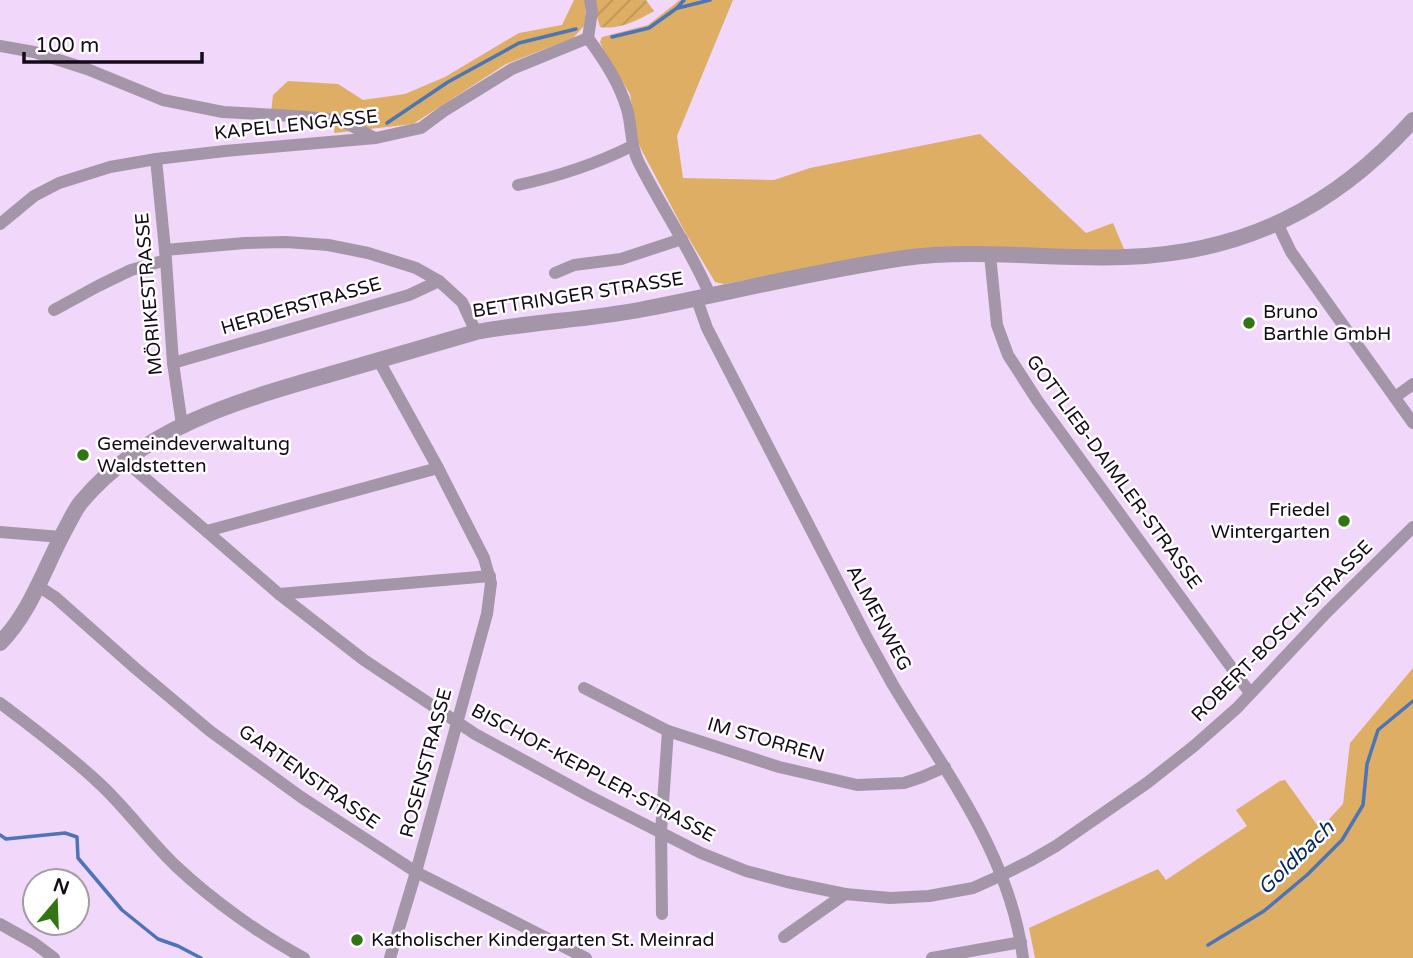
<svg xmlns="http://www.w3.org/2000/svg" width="1413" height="958" font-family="'Varela Round',sans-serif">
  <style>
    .grass { fill: #ddae63 }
    .garden { fill: url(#garden-furrows) }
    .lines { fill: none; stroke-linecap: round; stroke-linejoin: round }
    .stream { stroke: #4c74b8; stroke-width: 3.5 }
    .minor { stroke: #a496a8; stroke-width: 12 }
    .tertiary { stroke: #a496a8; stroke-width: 16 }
    .poi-dot { fill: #337513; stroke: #fff; stroke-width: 2.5 }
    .labels { text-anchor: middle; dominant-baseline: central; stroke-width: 5; stroke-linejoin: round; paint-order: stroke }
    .street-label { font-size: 19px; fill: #150a19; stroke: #fff }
    .poi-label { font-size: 19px; fill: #150a19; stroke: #fff; text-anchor: start }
    .water-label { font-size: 21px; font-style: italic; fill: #032b62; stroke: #fff }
  </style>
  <defs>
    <pattern id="garden-furrows" width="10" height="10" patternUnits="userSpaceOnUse" patternTransform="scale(1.75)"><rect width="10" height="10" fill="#ddae63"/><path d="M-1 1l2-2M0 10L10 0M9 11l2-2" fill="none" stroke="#bd9455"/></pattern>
  </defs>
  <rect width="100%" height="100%" fill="#f1d7f9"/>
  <g class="grass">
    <path d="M574,0H587L584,26L573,38L506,64L413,124L334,133L336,116L271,113L273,95L288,81L338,84L363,100L405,94L445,77L519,33L562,25Z"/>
    <path d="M680,0H733L677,136L683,178L774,180L810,168L980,134L1086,233L1113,223L1124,249L819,266L724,284L715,282L685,232L641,149L638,141L630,94L603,49L600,42L602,37L648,25Z"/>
    <path d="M1413,668V958H1035L1029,928L1158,869L1166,880L1247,826L1236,810L1280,781L1285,780L1320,829L1343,804L1350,743Z"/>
  </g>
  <path class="garden" d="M595,0H646L654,11C638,20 620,30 600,27L597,17Z"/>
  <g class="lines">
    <g class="stream">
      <path d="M678,8L710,0"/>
      <path d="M612,37L649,28L677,8L684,0"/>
      <path d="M387,123L448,82L519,43L576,29"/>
      <path d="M0,835L6,839L65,833L77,837L78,858L122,910L158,939L178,946L201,958"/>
      <path d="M1208,945L1264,911L1307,875L1342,840L1363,805L1367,764L1378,730L1413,701"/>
    </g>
    <g class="minor">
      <path d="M588,38C604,60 619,82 627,109C632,126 630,144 638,161C661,207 690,248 710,295"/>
      <path d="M588,38L592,11L590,0"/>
      <path d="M0,46L34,52L87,69L163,100L223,112L294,116L340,120L373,137"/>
      <path d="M156,159L166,260L173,363L182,425"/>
      <path d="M518,185C560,176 594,165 632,146"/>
      <path d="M0,224L34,196L59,183L110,167L156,159L225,151L376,138L421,128L444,111L512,69L588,38"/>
      <path d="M1278,225L1291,252L1413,423"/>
      <path d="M165,250L245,243L286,242L328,245L368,253L416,268L439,281L462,302L476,332"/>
      <path d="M990,255L997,325L1008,355L1037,400L1250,693"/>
      <path d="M555,273L574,265L621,259L682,239"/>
      <path d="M696,297L707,328L867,638C876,654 884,669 893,685C945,772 1010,854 1023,958"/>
      <path d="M54,310L98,286L131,270L166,260"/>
      <path d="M379,361L438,468L484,558L491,583L487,614L416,872L390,958"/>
      <path d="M173,363L409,295L439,281"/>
      <path d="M1395,397L1413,384"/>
      <path d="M124,460L279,594L364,660L475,734L589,796L701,853L746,871L787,882L845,894L890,898L929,896L973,888L1002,875L1030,861L1056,846L1147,783L1194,746L1237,708L1327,612L1413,527"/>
      <path d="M207,531L438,468"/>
      <path d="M0,532L61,537"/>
      <path d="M38,586L55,597L135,668L210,731L301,797L416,872L586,958"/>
      <path d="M279,594L490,576"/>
      <path d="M584,688L668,731L779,767L857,785L904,783L922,777L945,767"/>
      <path d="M0,703C35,729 69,755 100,784C128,810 150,842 177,867C212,900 262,936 304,958"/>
      <path d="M662,914L661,832L668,731"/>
      <path d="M0,924L34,943L54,958"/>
      <path d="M784,937L845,894"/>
      <path d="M932,958L1021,942"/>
    </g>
    <path class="tertiary" d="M0,643C31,612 45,566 66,528C71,519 75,509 82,501C147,424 245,399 338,372C384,359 430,345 476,332C530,322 585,320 639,310C727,293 815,271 904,258C977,248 1052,260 1126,257C1244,253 1335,207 1413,120"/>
  </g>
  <g class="poi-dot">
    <circle cx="1249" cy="323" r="7"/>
    <circle cx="83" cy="455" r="7"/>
    <circle cx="1344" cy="521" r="7"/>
    <circle cx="357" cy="940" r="7"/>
  </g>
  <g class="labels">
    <g class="street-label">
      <text transform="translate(296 125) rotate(-6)">KAPELLENGASSE</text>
      <text transform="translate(149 294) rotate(-95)">MÖRIKESTRASSE</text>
      <text transform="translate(578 295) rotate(-9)">BETTRINGER STRASSE</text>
      <text transform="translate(301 306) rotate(-16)">HERDERSTRASSE</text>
      <text transform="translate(1114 472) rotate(54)">GOTTLIEB-DAIMLER-STRASSE</text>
      <text transform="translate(879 618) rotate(62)">ALMENWEG</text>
      <text transform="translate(1282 631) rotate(-45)">ROBERT-BOSCH-STRASSE</text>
      <text transform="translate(766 740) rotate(16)">IM STORREN</text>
      <text transform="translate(426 763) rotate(-75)">ROSENSTRASSE</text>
      <text transform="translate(593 773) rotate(28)">BISCHOF-KEPPLER-STRASSE</text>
      <text transform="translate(309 777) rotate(35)">GARTENSTRASSE</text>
    </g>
    <g class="poi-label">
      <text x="1263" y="312">Bruno<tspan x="1263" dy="22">Barthle GmbH</tspan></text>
      <text x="97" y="444">Gemeindeverwaltung<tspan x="97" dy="22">Waldstetten</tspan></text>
      <text x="1330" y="510" text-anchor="end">Friedel<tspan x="1330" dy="22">Wintergarten</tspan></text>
      <text x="371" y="940">Katholischer Kindergarten St. Meinrad</text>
    </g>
    <g class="water-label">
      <text transform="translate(1296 858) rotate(-44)">Goldbach</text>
    </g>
  </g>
  <g transform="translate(56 902) rotate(19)"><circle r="33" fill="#ffffff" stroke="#a19da3" stroke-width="2"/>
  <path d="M0-5L12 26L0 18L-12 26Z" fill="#337513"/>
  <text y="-10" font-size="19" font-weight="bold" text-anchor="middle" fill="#150a19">N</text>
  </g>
  <path d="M24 52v10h178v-10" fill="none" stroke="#150a19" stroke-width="3.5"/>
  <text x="35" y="52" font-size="21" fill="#150a19" stroke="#ffffff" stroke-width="5" paint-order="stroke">100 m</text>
</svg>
